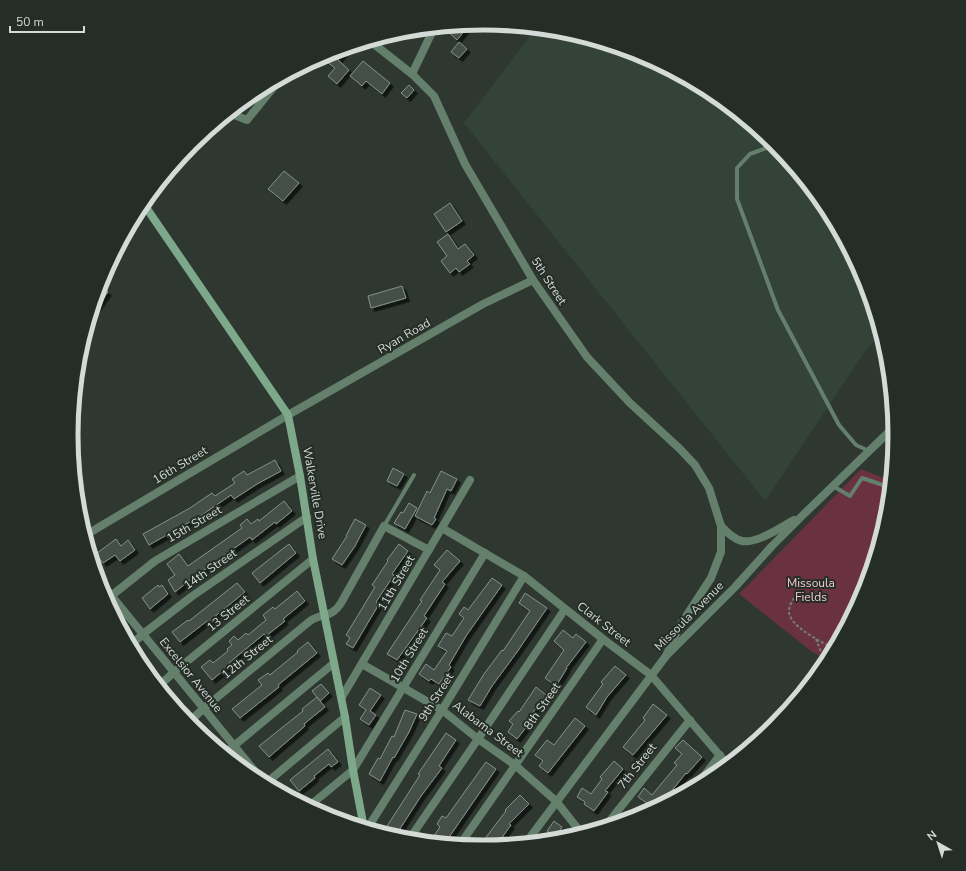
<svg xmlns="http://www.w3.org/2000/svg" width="966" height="871" font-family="'Nunito Sans',sans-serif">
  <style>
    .built { fill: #334338 }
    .green { fill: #6a3240 }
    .building { fill: #455048; stroke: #859188; filter: url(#shadow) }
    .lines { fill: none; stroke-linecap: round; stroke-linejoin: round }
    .path { stroke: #747d77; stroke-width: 2; stroke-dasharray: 3 2; stroke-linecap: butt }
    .lane { stroke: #647f6b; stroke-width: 4 }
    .street { stroke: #647f6b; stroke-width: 8 }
    .secondary { stroke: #7da889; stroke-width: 8 }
    .labels { text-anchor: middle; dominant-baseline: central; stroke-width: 4; stroke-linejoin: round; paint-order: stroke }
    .street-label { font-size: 12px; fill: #d4dad6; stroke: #242e27 }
    .park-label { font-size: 12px; fill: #f4c8d0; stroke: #242e27 }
    .rim { fill: none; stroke: #d4dad6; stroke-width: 5 }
  </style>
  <defs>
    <filter id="shadow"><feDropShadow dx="3.5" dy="3.5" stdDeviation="0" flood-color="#0009"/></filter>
  </defs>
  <rect width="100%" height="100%" fill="#2e3831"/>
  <path class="built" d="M536,28L564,31L641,54L712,93L775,144L826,207L864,278L881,333L864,353L765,501L464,123Z"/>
  <path class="green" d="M861,469L891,481L888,516L864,594L828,661L811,651L739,594Z"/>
  <g class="building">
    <path d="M462,25L466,29L457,40L446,30L449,26Z"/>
    <path d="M459,42L467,49L459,58L451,52Z"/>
    <path d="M348,48L338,60L349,70L337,84L328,76L335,68L320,57Z"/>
    <path d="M363,61L390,83L382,94L366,81L362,86L350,76Z"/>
    <path d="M409,85L414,90L407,98L401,93Z"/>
    <path d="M284,171L299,183L283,201L268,189Z"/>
    <path d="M450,203L462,221L446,232L434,214Z"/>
    <path d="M448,234L458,249L465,244L474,255L467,261L470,264L459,272L456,268L450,273L441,261L447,256L437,242Z"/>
    <path d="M100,286L108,292L93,313L91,312Z"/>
    <path d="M402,286L406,298L371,308L368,296Z"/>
    <path d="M275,460L281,471L257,484L234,499L231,495L202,515L149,545L143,534L190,508L212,493L215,496L235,483L232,479L244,471L247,475Z"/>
    <path d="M393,468L404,474L397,486L387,481Z"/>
    <path d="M441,471L457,479L451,491L447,489L434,518L436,519L432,525L415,516L427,491L430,493Z"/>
    <path d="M284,501L292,511L276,524L275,522L252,540L250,537L190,580L175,592L168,580L175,575L167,564L179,554L188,566L242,528L240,525L247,519L251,524L258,519L259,521Z"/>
    <path d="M409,503L417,508L405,529L394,523L401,512L403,513Z"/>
    <path d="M355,519L366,525L355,546L342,565L332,559L347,536H346Z"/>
    <path d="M116,539L121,546L128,540L135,550L120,561L115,555L103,563L96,554Z"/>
    <path d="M289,544L296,553L260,583L252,573Z"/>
    <path d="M399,544L408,551L392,574L394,575L376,602L379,604L353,648L346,644L350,638L346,635L375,587L372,585L388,561L387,560Z"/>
    <path d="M447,550L460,561L442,582L445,584L424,616L427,618L397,660L387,654L422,601L420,600L440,570L434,565Z"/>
    <path d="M492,578L502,585L466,636L449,665L451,667L439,684L431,679L429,681L419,674L426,664L434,670L447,651L438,646L446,633L452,636L464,618L459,614L464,607L468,610Z"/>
    <path d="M237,583L245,592L208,622L207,621L180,642L172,632L188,620L189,621Z"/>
    <path d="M158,585L159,587L162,585L168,594L150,609L142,598Z"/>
    <path d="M297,591L305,601L283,619L285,621L266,636L264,634L229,663L230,665L212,680L201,667L210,660L213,663L228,651L227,649L232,645L229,641L234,636L238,640L246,633L248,635L266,620L263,615L273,607L275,609Z"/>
    <path d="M525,593L547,608L517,652L492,686L480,706L468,700L484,674L502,650L503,651L530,611L519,603Z"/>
    <path d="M563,630L573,638L576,634L586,642L566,668H567L556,686L545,678L564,650L554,641Z"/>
    <path d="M308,642L317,653L278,685L279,687L240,718L232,709L262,685L258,680L268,673L270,675L298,652L297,651Z"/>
    <path d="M615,666L626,675L607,697L596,715L586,707L603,684L601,682Z"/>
    <path d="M321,684L329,693L320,701L312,691Z"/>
    <path d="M536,687L546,695L528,719L531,721L517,739L508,732L513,724L509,721L518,711L519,712Z"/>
    <path d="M370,688L381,695L370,711L376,715L369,725L360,719L366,710L359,705Z"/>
    <path d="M317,697L325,707L304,724L305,726L269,757L259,746L303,711L302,709Z"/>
    <path d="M653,704L667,715L633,755L623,747L645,720L643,718Z"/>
    <path d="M405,710L417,714L409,732L394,758L393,757L380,781L369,774L378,758L380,759L392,736L394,737Z"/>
    <path d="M575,718L585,726L548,773L539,766L543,761L535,755L547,740L554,745Z"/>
    <path d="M446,733L456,740L439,766L442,768L421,796L394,838L382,834L420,775L418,774Z"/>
    <path d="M683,740L702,757L687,774L686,773L658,808L638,818L648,804L638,797L644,788L652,795L677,765L674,763L682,754L675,748Z"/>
    <path d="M328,749L338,762L331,767L329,764L314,776L315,778L299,791L290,780Z"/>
    <path d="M614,761L623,769L605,791L608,792L594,811L584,804L585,802L577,797L582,788L591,794L602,779L600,777Z"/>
    <path d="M486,762L496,769L445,843L434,836L440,827L437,824L442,816L446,818Z"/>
    <path d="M520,795L529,804L509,824L511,825L495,847L481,848L487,836L506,811L505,810Z"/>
    <path d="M554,821L562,827L556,837L547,831Z"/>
  </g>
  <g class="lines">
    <g class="path">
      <path d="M794,598C791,603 787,610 790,616C795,629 822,642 834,649"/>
      <path d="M816,639L821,652L829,658"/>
    </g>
    <g class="lane">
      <path d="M775,145L750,154L737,168V199L778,310L839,425L856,445L869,451"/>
      <path d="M833,486L850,496L862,478L880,484L890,489"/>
      <path d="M384,526L414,475"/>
    </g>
    <g class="street">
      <path d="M370,41L412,74L434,96L465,164L533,280L587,357L629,402L680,449L695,465L709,488L721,526V552L711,578L679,627L666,656"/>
      <path d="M412,74L434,28"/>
      <path d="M229,113L247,120L281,78"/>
      <path d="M721,526C727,532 733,539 742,541C757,544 781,527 794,520"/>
      <path d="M442,528L524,576L603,639L651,675L728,765"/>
      <path d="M84,536L288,415L483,304L533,280"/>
      <path d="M97,578L267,786"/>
      <path d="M106,600L155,561L300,476"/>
      <path d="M130,646L143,634L191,597L307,517"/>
      <path d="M362,664L442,710L478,739L515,765L556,801L582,834"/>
      <path d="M158,687L174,672L313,559"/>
      <path d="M342,697L470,480"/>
      <path d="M188,723L203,709L310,621C323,612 331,619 341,603L384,526L429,550"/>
      <path d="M224,754L334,663"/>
      <path d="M265,784L345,717"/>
      <path d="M695,788L720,755"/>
      <path d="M308,807L353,770L485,553"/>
      <path d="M604,828L690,720"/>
      <path d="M367,829L442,710L524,576"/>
      <path d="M408,841L478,739L565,609"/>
      <path d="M525,844L666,656L735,587L772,546L804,514L895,426"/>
      <path d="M459,846L603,639"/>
    </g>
    <path class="secondary" d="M143,203L288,415L300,476L313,559L345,717L353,770L364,828"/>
  </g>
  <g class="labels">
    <g class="street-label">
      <text transform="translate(549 281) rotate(57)">5th Street</text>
      <text transform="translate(404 336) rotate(-30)">Ryan Road</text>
      <text transform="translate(180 465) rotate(-31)">16th Street</text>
      <text transform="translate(315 493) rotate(80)">Walkerville Drive</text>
      <text transform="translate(194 524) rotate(-30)">15th Street</text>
      <text transform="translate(210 569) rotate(-35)">14th Street</text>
      <text transform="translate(396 583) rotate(-60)">11th Street</text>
      <text transform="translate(228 613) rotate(-39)">13 Street</text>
      <text transform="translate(689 616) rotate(-45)">Missoula Avenue</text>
      <text transform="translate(604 624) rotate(38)">Clark Street</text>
      <text transform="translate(409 655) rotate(-59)">10th Street</text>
      <text transform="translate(247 657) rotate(-39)">12th Street</text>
      <text transform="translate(191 675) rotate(51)">Excelsior Avenue</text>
      <text transform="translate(436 697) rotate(-58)">9th Street</text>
      <text transform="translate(542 706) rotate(-55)">8th Street</text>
      <text transform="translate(488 729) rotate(37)">Alabama Street</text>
      <text transform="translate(637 766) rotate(-52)">7th Street</text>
    </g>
    <g class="park-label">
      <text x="811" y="583">Missoula<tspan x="811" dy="14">Fields</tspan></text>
    </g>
  </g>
  <path d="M0 0H966V871H0ZM78 435a405 405 0 1 1 810 0a405 405 0 1 1-810 0Z" fill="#242e27" fill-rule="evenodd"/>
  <path class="rim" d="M78 435a405 405 0 1 1 810 0a405 405 0 1 1-810 0Z"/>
  <g transform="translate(938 843) rotate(321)" stroke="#242e27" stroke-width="3" paint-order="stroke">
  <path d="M0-3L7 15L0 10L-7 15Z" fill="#d4dad6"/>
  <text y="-6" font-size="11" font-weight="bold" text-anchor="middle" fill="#d4dad6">N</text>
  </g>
  <path d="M10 26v6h74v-6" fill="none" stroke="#d4dad6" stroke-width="2"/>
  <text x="16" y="26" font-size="12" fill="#d4dad6" stroke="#242e27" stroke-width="3" paint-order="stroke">50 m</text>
</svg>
